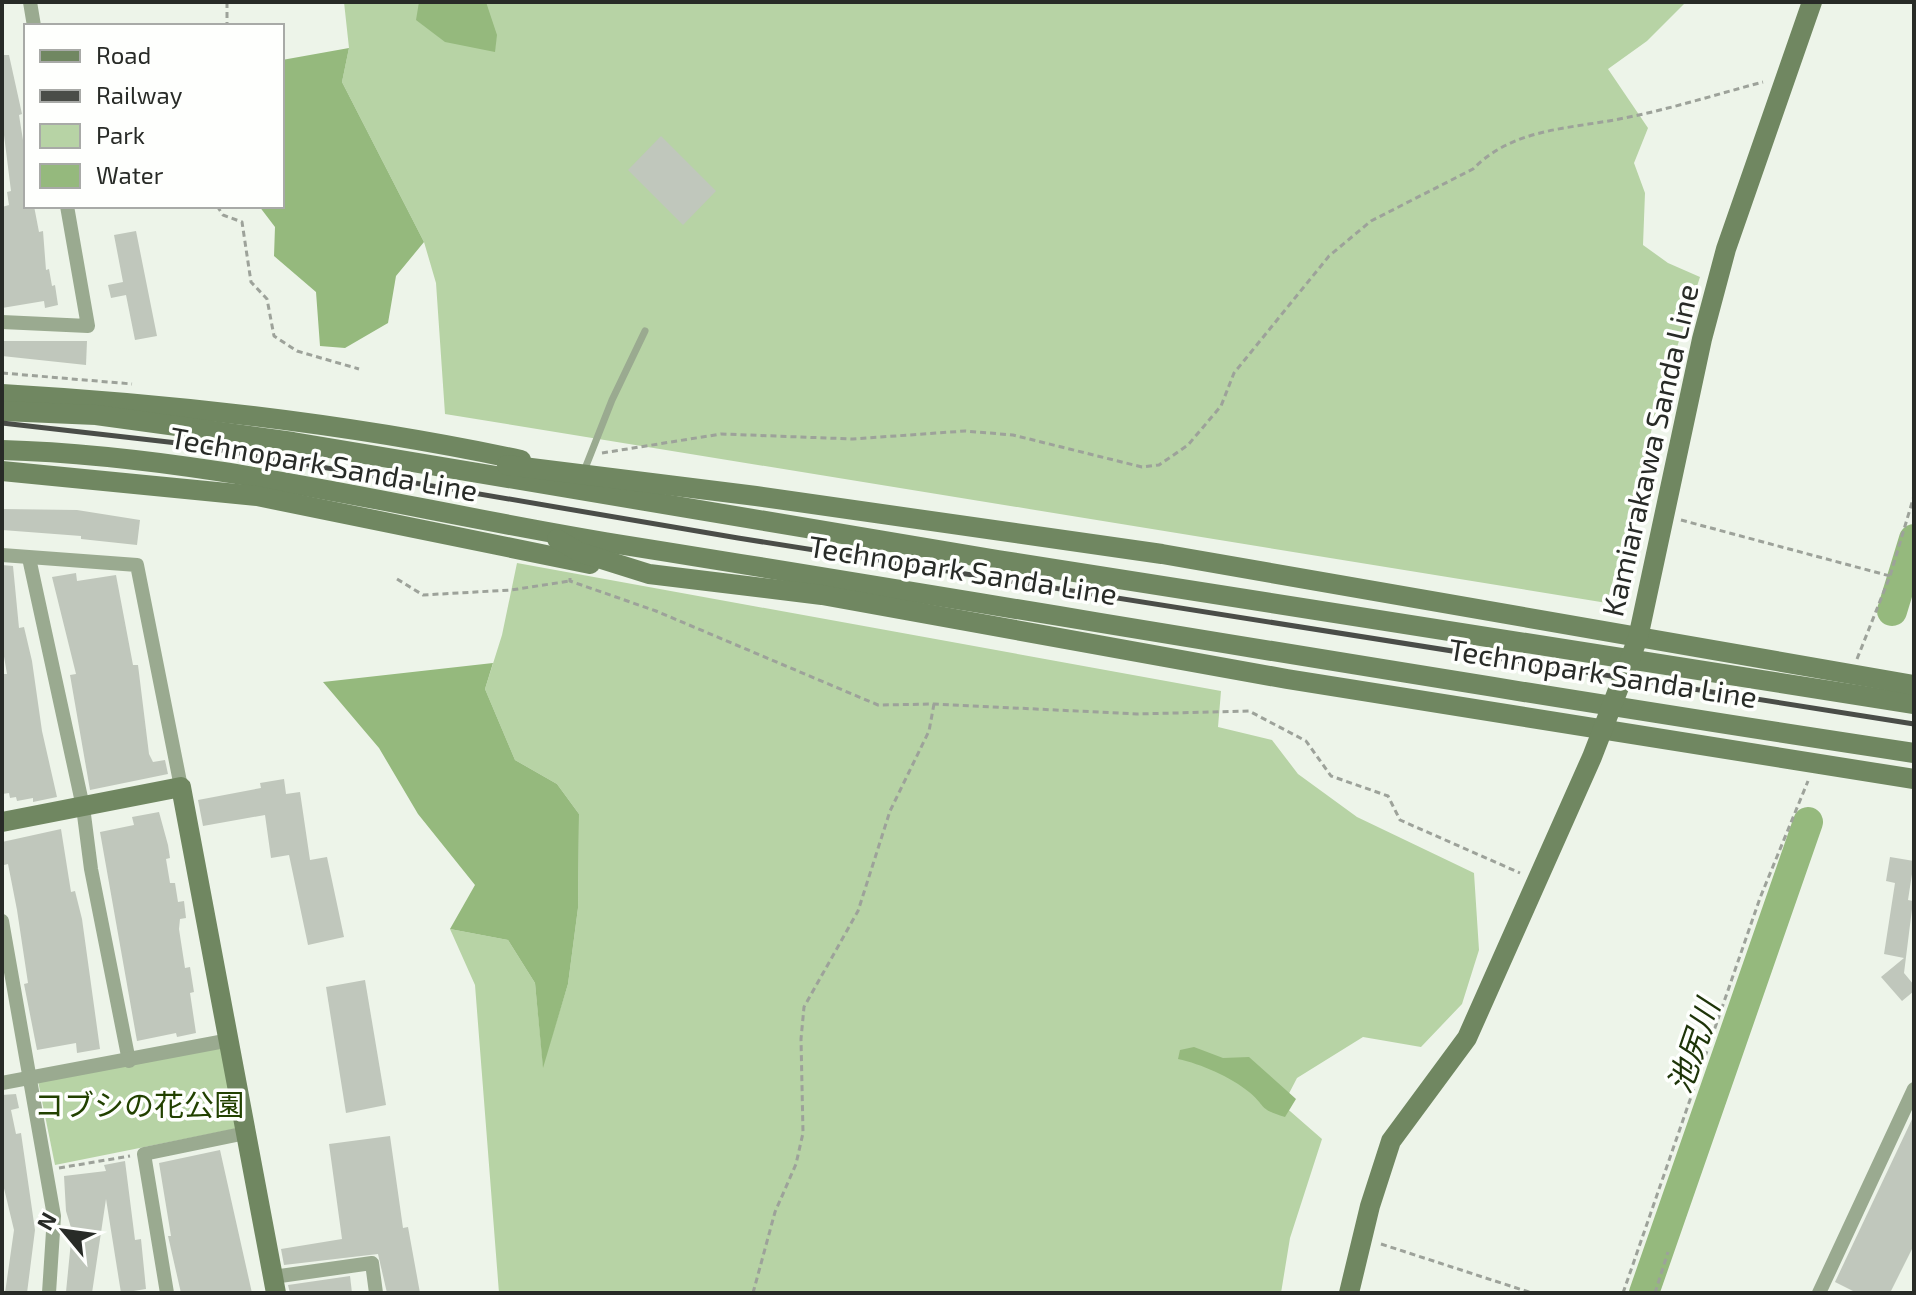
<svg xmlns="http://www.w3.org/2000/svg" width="1916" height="1295" font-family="'Exo 2','Noto Sans JP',sans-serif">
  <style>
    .green { fill: #b7d3a5 }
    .water { fill: #95b97d }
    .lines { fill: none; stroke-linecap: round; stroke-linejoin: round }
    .river { stroke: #95b97d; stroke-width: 30 }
    .building { fill: #c0c7bc }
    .path { stroke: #9da29a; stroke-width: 3; stroke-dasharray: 6 4; stroke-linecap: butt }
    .lane { stroke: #9aaa90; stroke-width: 7 }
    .street { stroke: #9aaa90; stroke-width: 14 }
    .secondary { stroke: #708761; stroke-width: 20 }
    .rail { stroke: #4a4d48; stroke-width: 5 }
    .labels { text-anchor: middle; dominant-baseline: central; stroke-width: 7; stroke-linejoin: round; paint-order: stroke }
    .street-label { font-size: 30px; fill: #282b27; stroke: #fefffd }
    .park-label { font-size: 30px; fill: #224100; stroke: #fefffd }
    .water-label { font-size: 32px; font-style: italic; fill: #1d3408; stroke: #fefffd }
  </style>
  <rect width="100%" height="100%" fill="#edf4e9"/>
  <g class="green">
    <path d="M344,2H1686L1647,41L1608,69L1648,128L1634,163L1645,193L1643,245L1668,263L1700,277L1658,405L1607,603L445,414L436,283L424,242L342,82L349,48Z"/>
    <path d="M517,563L1221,691L1218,727L1272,740L1298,774L1357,817L1474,873L1479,950L1462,1004L1421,1047L1363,1037L1297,1078L1283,1105L1322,1139L1290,1238L1281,1293H499L475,985L450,929L508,940L535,983L543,1065L568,984L578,908L579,814L557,784L515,760L485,689L502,635Z"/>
    <path d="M223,1043L239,1128L55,1165L38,1081Z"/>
  </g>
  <g class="water">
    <path d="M419,2H486L497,35L495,52L445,42L416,20Z"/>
    <path d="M349,48L342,82L424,242L396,276L388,323L345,348L320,346L316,292L274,256L275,227L259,206H282V60Z"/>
    <path d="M493,663L485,689L515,760L557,784L579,814L578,908L568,984L543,1068L535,983L508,940L450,929L475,885L418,814L379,748L323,682Z"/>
    <path d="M1194,1047L1223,1058L1249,1057L1296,1099L1285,1117C1258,1109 1267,1107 1249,1092C1231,1077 1201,1064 1178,1059L1180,1050Z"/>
  </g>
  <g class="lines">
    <g class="river">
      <path d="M1892,611L1914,539"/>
      <path d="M1644,1293L1808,822"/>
    </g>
  </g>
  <g class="building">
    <path d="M2,55H9L22,114L19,115L26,159V206H34L39,232L43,231L46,270L49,269L52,286L55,285L58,305L45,308L44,301L2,308V207L9,205L7,192L11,191L2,119Z"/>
    <path d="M661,136L716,191L683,225L628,170Z"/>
    <path d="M136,231L157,336L135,340L126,295L111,298L108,285L123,282L114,235Z"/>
    <path d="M2,341H87L86,365L2,356Z"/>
    <path d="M2,509L77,510L140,520L137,545L81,539V536L2,530Z"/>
    <path d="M2,565L13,566L19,628L24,627L32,661L42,731L57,797L33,802V798L17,801L16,797L10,798L9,793L2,794V674H7L2,645Z"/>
    <path d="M76,573L77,581L116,575L133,665H138L149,754L153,762L165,760L168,774L90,790L70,675L76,674L52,577Z"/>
    <path d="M284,779L286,794L300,792L310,860L327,857L344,937L308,945L289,855L271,858L265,815L203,826L198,800L261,788L260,783Z"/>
    <path d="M159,812L168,845L170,858L166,859L170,883H175L178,902L184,901L186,918L180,919L179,929L185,968L190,967L194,992L190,993L196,1033L177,1037L176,1033L137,1041L100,832L134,825L132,817Z"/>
    <path d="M61,829L71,892L75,891L82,919L100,1049L77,1053L76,1043L37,1050L24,984L28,983L17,910L8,864L4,865L2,855V842Z"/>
    <path d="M1890,857L1914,861L1908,900L1913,901L1904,973L1914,985V991L1902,1001L1881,977L1904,958L1884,954L1895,883L1886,881Z"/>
    <path d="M365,980L386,1105L346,1113L326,987Z"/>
    <path d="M16,1094L19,1108L11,1110L16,1134L21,1133L35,1230L27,1293H5L14,1230L2,1180V1095Z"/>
    <path d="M1914,1115V1245L1890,1293H1857L1835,1282Z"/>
    <path d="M390,1136L403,1228L408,1227L420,1293H387L378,1254L284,1265L281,1249L342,1239L329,1144Z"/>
    <path d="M220,1150L252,1293H181L168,1236H171L159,1163Z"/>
    <path d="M125,1161L135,1240L141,1239L146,1289L121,1293L106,1199L92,1293L66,1292L72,1231L66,1211L64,1176L106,1171L104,1165Z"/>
    <path d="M350,1276L352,1293H290L288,1285Z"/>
  </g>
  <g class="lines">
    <g class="path">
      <path d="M227,2V26"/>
      <path d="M217,206L223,215L242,222L251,282L267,299L274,336L297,351L359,369"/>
      <path d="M2,373L132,384"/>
      <path d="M602,453L721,434L853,439L965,431L1013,435L1142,467L1159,465L1188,445L1221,406L1234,373L1329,256L1371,221L1473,169C1511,130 1564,129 1614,120C1664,111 1714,95 1763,82"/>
      <path d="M1681,520L1890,576"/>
      <path d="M570,578V581L656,611L878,705L934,704L1137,714L1249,711L1306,741L1331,776L1388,796L1400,820L1520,873"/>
      <path d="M397,579L423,595L511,590L570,581"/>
      <path d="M1857,659L1890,576L1914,496"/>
      <path d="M59,1168L130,1156"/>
      <path d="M1381,1244L1532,1293"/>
      <path d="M753,1293L775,1212L796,1164L803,1133L801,1039L804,1007L858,911L890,811L929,731L934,704"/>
      <path d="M1623,1293L1760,898L1808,781"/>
      <path d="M1655,1293L1668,1252"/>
    </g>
    <path class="lane" d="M584,471L612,400L645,331"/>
    <g class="street">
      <path d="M30,2L34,26"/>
      <path d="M2,322L88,326L67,206"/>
      <path d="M2,555L137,565L181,787"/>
      <path d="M29,558L83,807L91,869L129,1061"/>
      <path d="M2,921L54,1216L49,1293"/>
      <path d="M2,1083L230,1040"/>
      <path d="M273,1277L372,1263L376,1293"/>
      <path d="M167,1293L144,1154L246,1133"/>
      <path d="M1819,1293L1914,1089"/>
    </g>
    <g class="secondary">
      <path d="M2,394C175,404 352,424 521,460"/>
      <path d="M2,411L96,415L293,442L998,560L1914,704"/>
      <path d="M2,450C209,456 413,511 617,544C1049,613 1481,688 1914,753"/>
      <path d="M507,465L756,496L1162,554L1914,685"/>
      <path d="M2,471L257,496L590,564"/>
      <path d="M557,539L579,552L649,574L822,595L1287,679L1914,779"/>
      <path d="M2,822L181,787L276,1293"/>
      <path d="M1349,1293L1370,1206L1391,1141L1467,1038L1592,757L1638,638L1702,339L1726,249L1812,2"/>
    </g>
    <path class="rail" d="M2,423L186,444L738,538L1914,724"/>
  </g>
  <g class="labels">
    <g class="street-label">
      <text transform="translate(1649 450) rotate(-77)">Kamiarakawa Sanda Line</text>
      <text transform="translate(324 463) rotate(10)">Technopark Sanda Line</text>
      <text transform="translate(963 569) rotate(9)">Technopark Sanda Line</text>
      <text transform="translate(1603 672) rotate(9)">Technopark Sanda Line</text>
    </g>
    <g class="park-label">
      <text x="139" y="1104">コブシの花公園</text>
    </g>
    <g class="water-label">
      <text transform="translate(1692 1046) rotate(-71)">池尻川</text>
    </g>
  </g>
  <rect width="1916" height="1295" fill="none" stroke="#282b27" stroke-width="8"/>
  <rect x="24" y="24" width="260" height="184" fill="#fefffd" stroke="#a8aaa7" stroke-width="2"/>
  <rect x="40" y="50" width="40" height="12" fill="#708761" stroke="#a8aaa7" stroke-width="2"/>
  <text x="96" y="64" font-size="24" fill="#282b27">Road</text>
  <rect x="40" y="90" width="40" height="12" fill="#4a4d48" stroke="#a8aaa7" stroke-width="2"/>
  <text x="96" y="104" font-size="24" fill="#282b27">Railway</text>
  <rect x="40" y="124" width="40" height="24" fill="#b7d3a5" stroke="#a8aaa7" stroke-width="2"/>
  <text x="96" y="144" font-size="24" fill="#282b27">Park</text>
  <rect x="40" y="164" width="40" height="24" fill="#95b97d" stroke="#a8aaa7" stroke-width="2"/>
  <text x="96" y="184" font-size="24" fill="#282b27">Water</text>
  <g transform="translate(64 1231) rotate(299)" stroke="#fefffd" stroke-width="6" paint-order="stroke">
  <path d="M0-6L14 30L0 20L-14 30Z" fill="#282b27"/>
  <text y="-12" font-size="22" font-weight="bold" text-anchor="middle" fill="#282b27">N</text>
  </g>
</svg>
